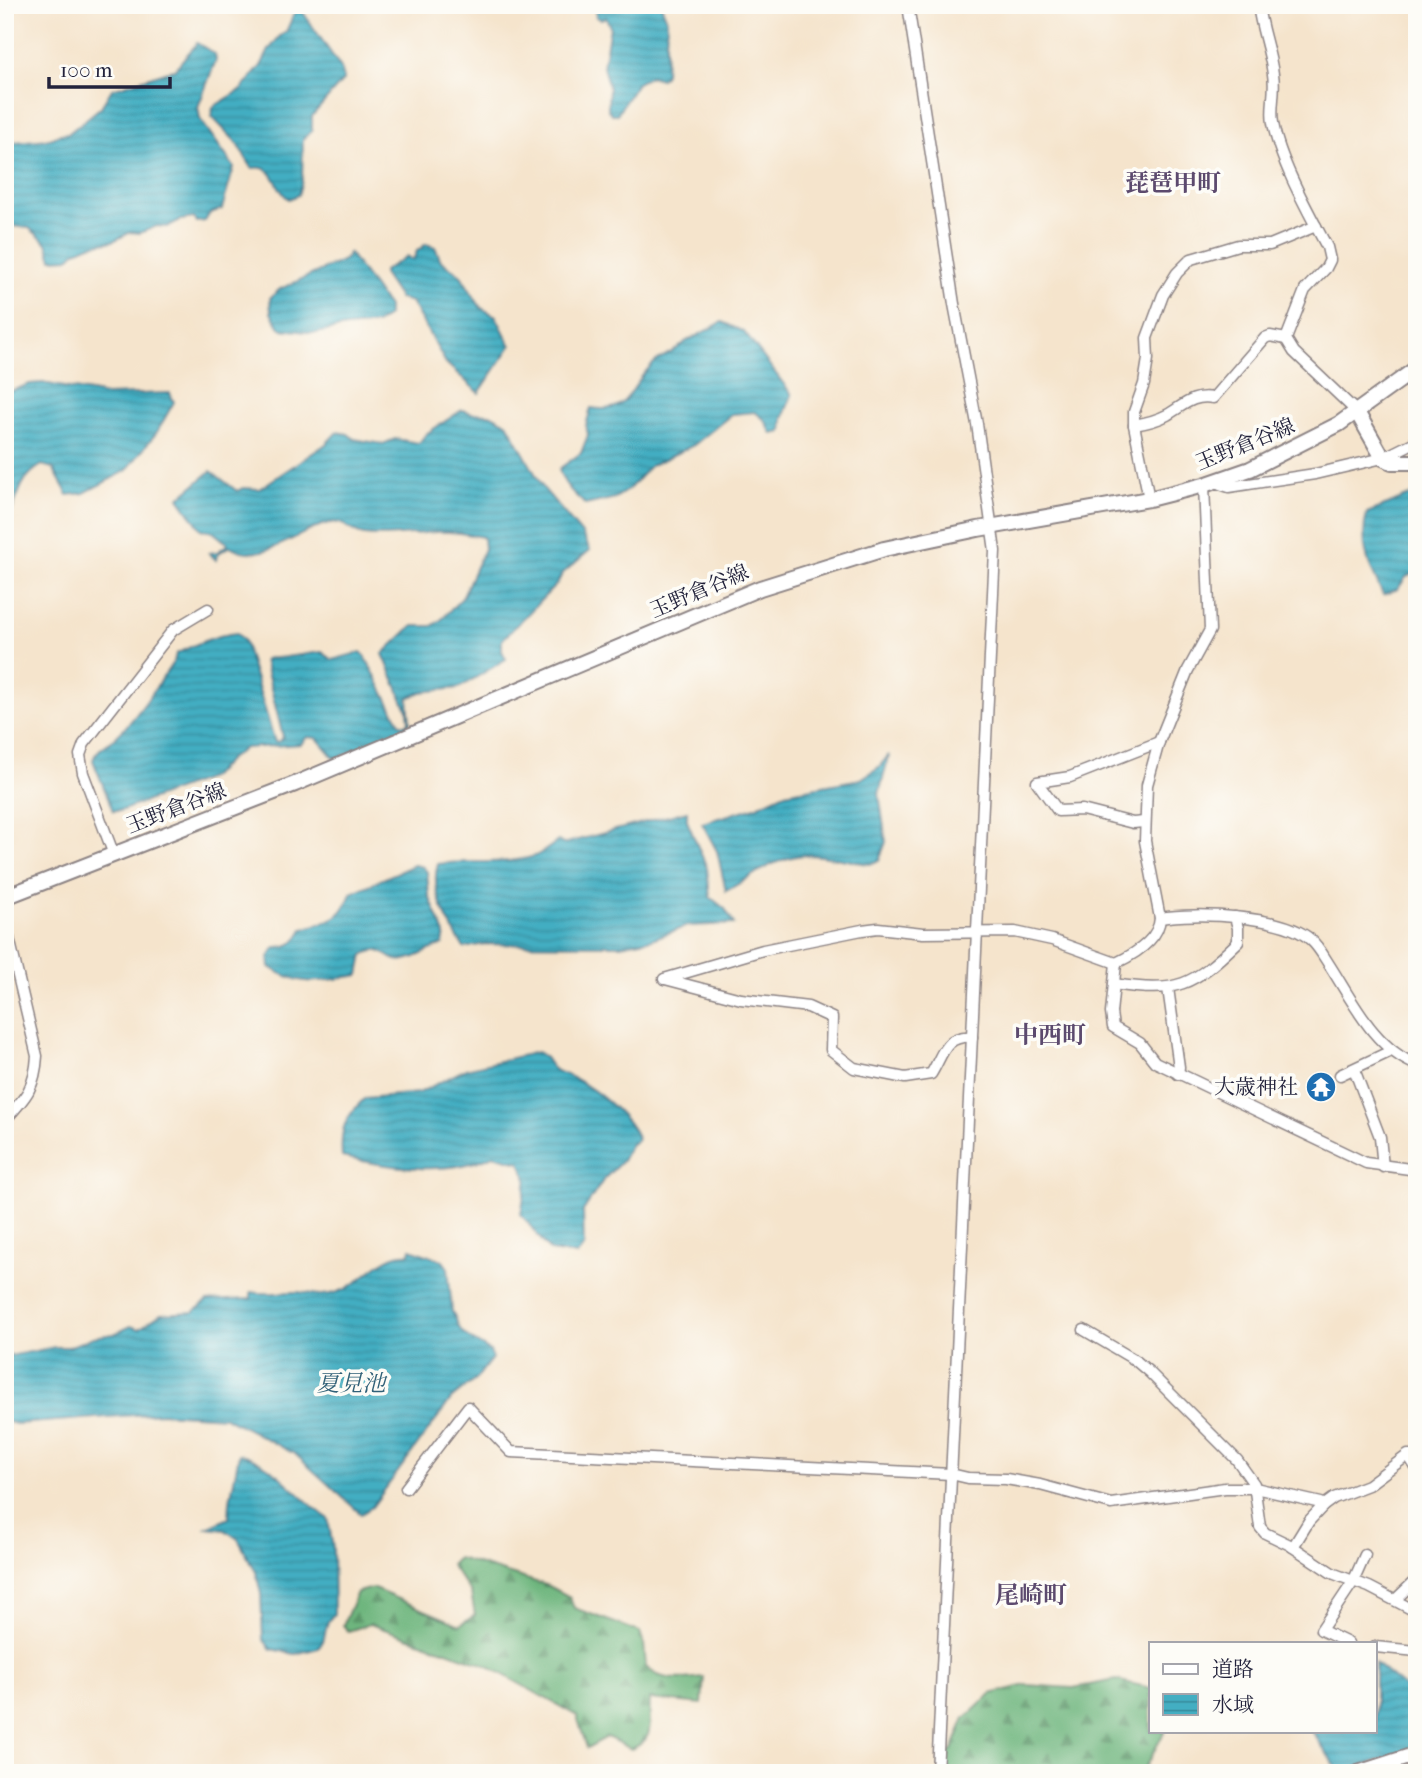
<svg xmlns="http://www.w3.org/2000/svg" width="1422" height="1778" font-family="'IM FELL French Canon','Noto Serif JP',serif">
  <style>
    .forest { fill: url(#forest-firs); stroke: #486c5c; stroke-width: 2 }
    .water { fill: url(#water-rules); stroke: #32687e; stroke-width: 2 }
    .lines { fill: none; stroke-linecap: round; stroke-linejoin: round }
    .street-casing { stroke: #8c8384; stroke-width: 13 }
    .secondary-casing { stroke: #8c8384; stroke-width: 18 }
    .primary-casing { stroke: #8c8384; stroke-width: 18 }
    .street { stroke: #fff; stroke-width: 10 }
    .secondary { stroke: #fff; stroke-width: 14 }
    .primary { stroke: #fff; stroke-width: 14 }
    .labels { text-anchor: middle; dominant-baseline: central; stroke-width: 7; stroke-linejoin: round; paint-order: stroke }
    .street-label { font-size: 21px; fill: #22223b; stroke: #fdfcf7 }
    .poi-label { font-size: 21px; fill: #22223b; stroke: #fdfcf7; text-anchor: end }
    .water-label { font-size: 23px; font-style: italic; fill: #316178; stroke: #fdfcf7 }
    .quarter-label { font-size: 24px; font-weight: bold; fill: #5c4a6e; stroke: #fdfcf7 }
  </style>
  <defs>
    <pattern id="forest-firs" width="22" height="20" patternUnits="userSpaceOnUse" patternTransform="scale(1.75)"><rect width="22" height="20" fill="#6eb67e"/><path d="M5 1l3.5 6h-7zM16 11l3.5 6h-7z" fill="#5a9468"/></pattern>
    <pattern id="water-rules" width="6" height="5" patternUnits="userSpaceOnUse" patternTransform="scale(1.75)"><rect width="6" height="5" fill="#43aec2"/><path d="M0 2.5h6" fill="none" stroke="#388d9f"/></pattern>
  </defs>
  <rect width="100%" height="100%" fill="#fdfcf7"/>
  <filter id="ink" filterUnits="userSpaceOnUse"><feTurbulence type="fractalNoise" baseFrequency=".0143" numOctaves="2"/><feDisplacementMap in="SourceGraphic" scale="14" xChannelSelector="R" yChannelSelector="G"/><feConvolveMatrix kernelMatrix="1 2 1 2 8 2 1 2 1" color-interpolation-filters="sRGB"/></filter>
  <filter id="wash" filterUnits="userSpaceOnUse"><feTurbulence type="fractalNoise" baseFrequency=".00686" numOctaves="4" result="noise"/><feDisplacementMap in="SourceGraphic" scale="28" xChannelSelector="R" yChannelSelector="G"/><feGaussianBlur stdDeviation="1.57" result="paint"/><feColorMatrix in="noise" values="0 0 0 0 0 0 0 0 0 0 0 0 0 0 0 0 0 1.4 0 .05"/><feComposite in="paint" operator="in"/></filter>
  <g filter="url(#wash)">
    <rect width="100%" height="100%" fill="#f5e4cc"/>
    <g class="forest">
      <path d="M458,1558L549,1586L570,1597L574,1608L640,1632L644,1644L646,1667C663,1683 682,1679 704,1677L702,1704L650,1699C648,1722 657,1739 631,1749L607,1737L587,1748L577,1716L486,1665L370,1624L348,1631L343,1625L357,1592L372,1588L460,1625L475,1615L471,1593L451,1565Z"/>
      <path d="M1116,1680L1151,1688V1731H1165L1142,1773H940V1760L952,1750L965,1718L991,1694L1026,1685L1073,1688Z"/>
    </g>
    <g class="water">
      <path d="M298,5L341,68L344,79L312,116V131L303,139L302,181L298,195L289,199C274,191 278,163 252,168L236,142L212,117L213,107L241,90L261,66L269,50L279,37L286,32Z"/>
      <path d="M595,5H661L667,20L665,74L661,79L650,76L637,83L617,114H612L608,110L609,88L603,67L610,27L606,17L601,19L596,17Z"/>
      <path d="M197,43L215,54L216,60L198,107L200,119L234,167L222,209L210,213L205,221L197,222L194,218L180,220L167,227L157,226L140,233L131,232L113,241L90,245L76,251L69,258L52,259L47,243L29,228L5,225V141L14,142L50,139L61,134L69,133L101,107L112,89L175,69Z"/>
      <path d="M426,244L435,247L441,261L460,274L481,308L496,316L511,346L479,393L446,363L411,302L399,298L383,274L384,271L407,256L413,260L417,251Z"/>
      <path d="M349,253L388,307V316L376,324L346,327L316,333L281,329L271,313L270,298L280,289L344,260Z"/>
      <path d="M722,322L744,332L792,395L783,418L782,432L772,434L765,420L755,412L732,414L694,445L650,466L629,489L615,498L586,505C575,495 563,485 559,469L581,453L588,435L586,425L591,408C632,415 628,386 653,364C662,355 677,352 685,342Z"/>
      <path d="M43,383L106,395L170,393L174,402L157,432L126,471L84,493L68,495L53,468L42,465C15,481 21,499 5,523V393L30,384Z"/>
      <path d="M462,410L471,413L490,414L507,423L543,488L582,534L590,550L562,574L557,584L502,640V651L506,659L459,688L421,692L408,698L410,723L403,731L335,759L317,738L307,737L301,744L245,748L228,760L212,777L120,811H113L93,760C96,749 108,745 116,737C139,715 156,687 174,661L176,654C196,644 215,635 237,633L244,641L275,742L280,741L283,737L264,660L268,658C274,660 312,653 322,652L332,660L361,652L365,656L400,724L406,725L409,722L408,712L383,654L409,629L414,626H432L442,619L462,598L484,549L483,537C468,534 451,531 435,532C419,533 373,539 360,534C346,529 345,519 325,524C295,533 262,566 230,546L219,553L216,560L209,553L217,552L228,544L213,532L201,529L179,498L211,471L237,491L243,488L259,489L326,444L337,432L348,434L354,439L383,444L395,439L419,443L426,434Z"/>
      <path d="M1417,493V572L1406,577L1398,589L1383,595C1369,566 1359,545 1367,513Z"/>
      <path d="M889,755L879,794L886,842L879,860L870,864C849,861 826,855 805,855C778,856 749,878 726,891L717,851L702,823L755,807L785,793L861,779L879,767Z"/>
      <path d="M687,811V821L707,868L710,897L725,909L734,924L687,926L652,939L620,945L484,944L464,948C450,926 429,891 438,864C469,859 504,866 535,856C543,853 551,846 558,841L563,844Z"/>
      <path d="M414,865L423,867L427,872L429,896L445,934L443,944C431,949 417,958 405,960C386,964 386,942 363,955L359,975C323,981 302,989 270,967L269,957L276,947C291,947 296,942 303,929C329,920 342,921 351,893Z"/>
      <path d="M537,1052C549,1057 546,1064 555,1070C561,1074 569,1075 575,1079C597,1091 628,1115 638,1139L630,1145L622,1161L604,1179L583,1211L584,1246L577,1255L550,1251L521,1214L527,1179L520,1162L493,1155C448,1177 389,1167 342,1157C340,1128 344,1119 365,1098L419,1093L466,1069Z"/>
      <path d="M411,1249L443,1261L448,1268L452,1312C457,1318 456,1323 460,1329C467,1339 480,1345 490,1351L492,1358L476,1379L452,1398L372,1507L361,1514L295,1454L225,1417L161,1413L16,1424L5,1421V1354L10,1356L55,1347H69L93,1337L114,1334L131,1326L139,1329L161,1314L194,1312L207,1301L251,1299V1292C267,1295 279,1292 295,1292C312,1292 319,1299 338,1292C364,1284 382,1251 410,1254Z"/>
      <path d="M239,1454C270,1458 302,1502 328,1518L333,1549L334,1614L328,1621L323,1641L318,1648L295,1654L271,1649L263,1639L261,1594L256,1572L238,1539L225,1530L207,1528L229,1518L230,1501Z"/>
      <path d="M1375,1663L1417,1698V1748L1340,1773L1312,1731H1375Z"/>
    </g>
  </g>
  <g filter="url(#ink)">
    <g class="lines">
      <g class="street-casing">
        <g id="street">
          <path d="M908,5L954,304L977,424L995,551L937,1773"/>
          <path d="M1258,5C1261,29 1270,51 1273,74C1276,92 1270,107 1273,123C1279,160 1309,213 1327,247L1330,260L1326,268L1305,290L1286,339L1294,352L1357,412"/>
          <path d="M1134,425C1146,423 1156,421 1167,415C1183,406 1193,394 1213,398L1265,338L1270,336L1286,339"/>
          <path d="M1218,480L1220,484L1229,487L1315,474L1383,458L1417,441"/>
          <path d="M1149,499L1134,425V412L1144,384L1148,359L1147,338L1163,295L1177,273L1191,259L1198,257L1238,245H1270L1316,226"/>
          <path d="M1144,822L1133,823L1082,810L1058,811L1037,782L1070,777L1159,742"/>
          <path d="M114,855L83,773L80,755L84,744L173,630L208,609"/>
          <path d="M1160,918C1195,912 1284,915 1311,940C1319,947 1324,957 1330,966C1353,1002 1375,1049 1417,1065"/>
          <path d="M5,921L37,1056C35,1088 26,1097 5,1120"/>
          <path d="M1116,963L1111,1013L1113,1027L1140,1043L1155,1062L1366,1163L1417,1170"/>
          <path d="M664,979L763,950L862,930L878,928L923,933L1015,932L1052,940L1116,963C1135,954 1159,939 1160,918L1145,841L1147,785L1159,742L1188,670L1210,630L1204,485"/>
          <path d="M665,979L741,999L808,1007L832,1018L831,1050L854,1068L905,1078L931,1074C943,1055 944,1035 972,1037"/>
          <path d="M1114,984C1178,994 1192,986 1238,942V928L1235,917"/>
          <path d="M1168,988L1179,1067L1178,1074"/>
          <path d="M1354,1069L1380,1137L1383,1167"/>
          <path d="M1340,1075L1391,1051"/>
          <path d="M1084,1330L1135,1360L1149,1372L1237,1460L1254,1484L1260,1527L1265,1533L1290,1545L1332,1573L1369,1587L1417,1612"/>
          <path d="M406,1488L468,1407L511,1452L951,1474L968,1478L1006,1479L1040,1485L1111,1504L1225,1488H1255L1321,1503L1323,1506"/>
          <path d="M1293,1547L1309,1521L1323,1506L1334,1498L1368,1485L1408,1455L1417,1469"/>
          <path d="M1395,1600L1417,1579"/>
          <path d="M1348,1643L1321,1630L1353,1582L1365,1555"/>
          <path d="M1375,1647L1417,1651"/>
        </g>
      </g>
      <g class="secondary-casing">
        <g id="secondary">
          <path d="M1357,412L1383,458L1392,462H1417"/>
          <path d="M5,897L295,784L760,588L884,549L978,529L1149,499L1204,485L1250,469L1339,424L1417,368"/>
        </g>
      </g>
      <g class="primary-casing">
        <path id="primary" d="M1358,1773L1417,1754"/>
      </g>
      <use href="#street" class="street"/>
      <use href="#secondary" class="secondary"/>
      <use href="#primary" class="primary"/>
    </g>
  </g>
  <defs>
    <g id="temple-disc" transform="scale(1.575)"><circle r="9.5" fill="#1f6fb2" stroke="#fdfcf7"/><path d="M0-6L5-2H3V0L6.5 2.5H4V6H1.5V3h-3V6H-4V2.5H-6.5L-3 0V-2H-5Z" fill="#fff"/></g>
  </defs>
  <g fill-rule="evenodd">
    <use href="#temple-disc" x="1321" y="1087"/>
  </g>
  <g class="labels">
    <g class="street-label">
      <text transform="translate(1245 444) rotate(-22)">玉野倉谷線</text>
      <text transform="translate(699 591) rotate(-23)">玉野倉谷線</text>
      <text transform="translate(176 808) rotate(-21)">玉野倉谷線</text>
    </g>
    <g class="poi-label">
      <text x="1298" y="1087">大歳神社</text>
    </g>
    <g class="water-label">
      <text x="351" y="1383">夏見池</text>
    </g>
    <g class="quarter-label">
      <text x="1173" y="183">琵琶甲町</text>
      <text x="1050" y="1035">中西町</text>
      <text x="1031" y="1595">尾崎町</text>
    </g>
  </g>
  <rect width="1422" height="1778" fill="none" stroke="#fdfcf7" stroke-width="28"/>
  <rect x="1149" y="1642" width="228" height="91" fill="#fdfcf7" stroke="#a5a5ac" stroke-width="2"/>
  <rect x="1163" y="1664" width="35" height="10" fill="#ffffff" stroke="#a5a5ac" stroke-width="2"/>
  <text x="1212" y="1676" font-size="21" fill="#22223b">道路</text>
  <rect x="1163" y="1694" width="35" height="21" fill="url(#water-rules)" stroke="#a5a5ac" stroke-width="2"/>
  <text x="1212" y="1712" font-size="21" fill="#22223b">水域</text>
  <path d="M49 77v10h121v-10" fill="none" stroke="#22223b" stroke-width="3.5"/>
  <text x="60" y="77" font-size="21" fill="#22223b" stroke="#fdfcf7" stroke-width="5" paint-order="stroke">100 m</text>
</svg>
